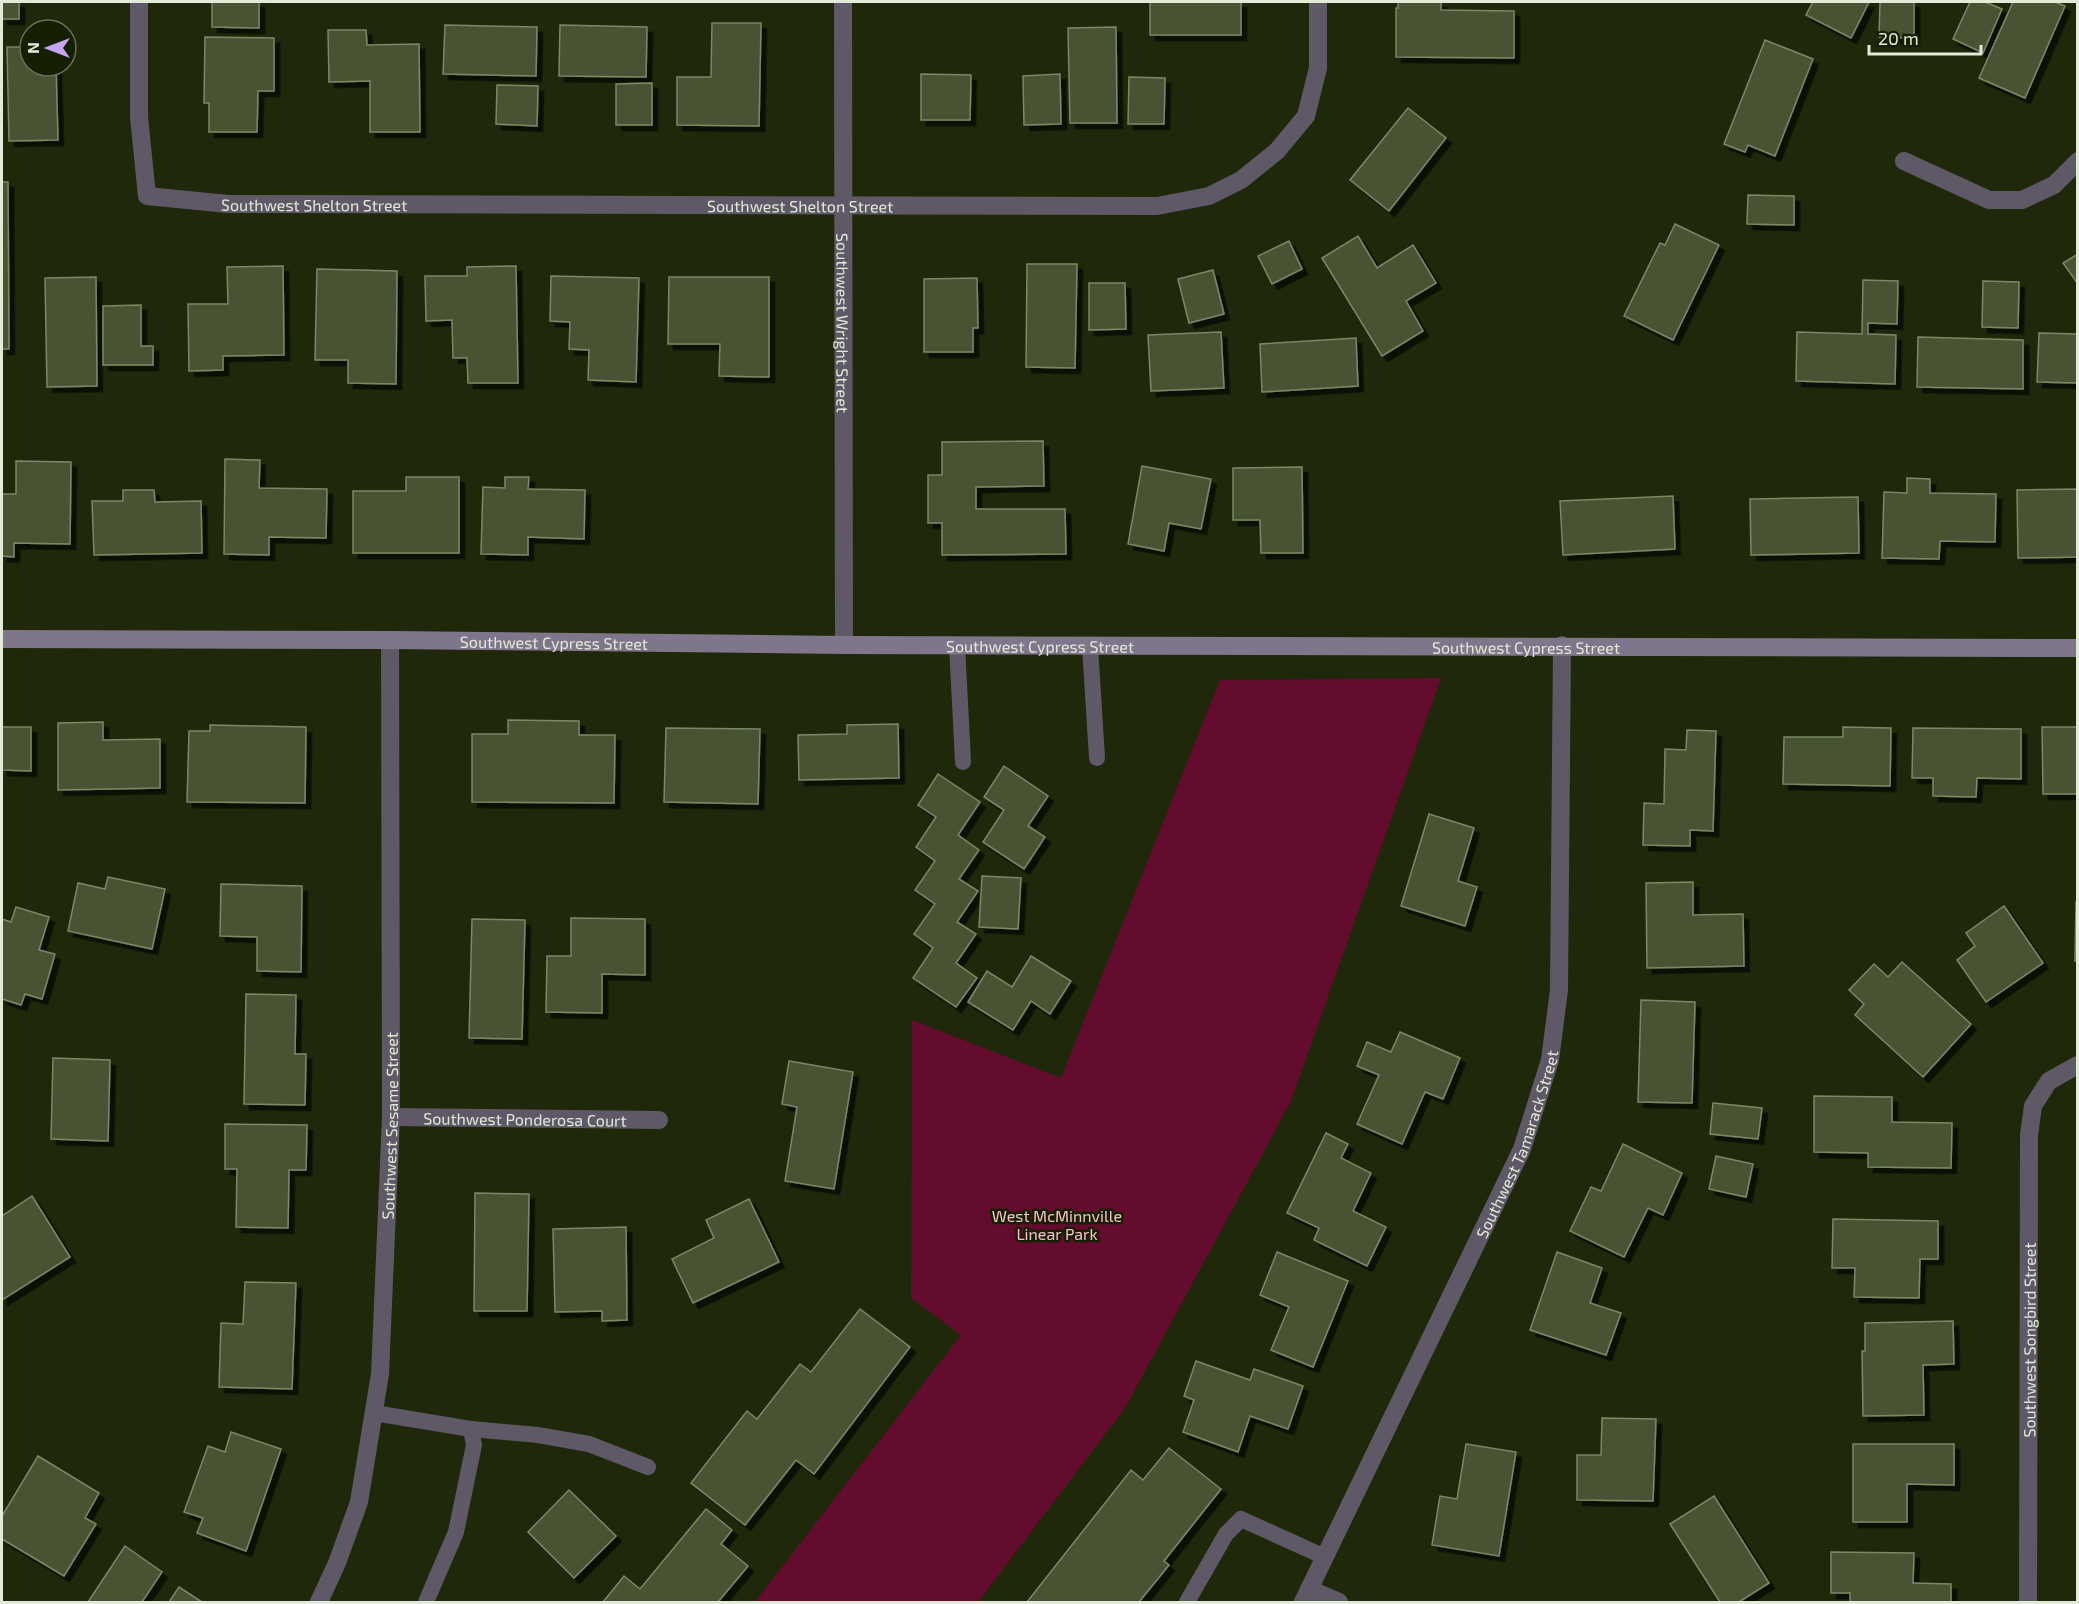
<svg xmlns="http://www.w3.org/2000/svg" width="2079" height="1604" font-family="'Exo 2',sans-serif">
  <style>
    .green { fill: #630c2e }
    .building { fill: #475233; stroke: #7b8866; stroke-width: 1.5; filter: url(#shadow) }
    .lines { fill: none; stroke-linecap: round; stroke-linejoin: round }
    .lane { stroke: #5f5967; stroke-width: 16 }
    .street { stroke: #5f5967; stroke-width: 18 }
    .secondary { stroke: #80768c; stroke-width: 18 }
    .labels { text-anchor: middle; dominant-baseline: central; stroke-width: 5; stroke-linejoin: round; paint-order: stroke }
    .street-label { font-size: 16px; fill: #e3ead8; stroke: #161f02 }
    .park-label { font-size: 16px; fill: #f7c0cb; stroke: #161f02 }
  </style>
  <defs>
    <filter id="shadow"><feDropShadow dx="5.5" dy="5.5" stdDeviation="0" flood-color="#0009"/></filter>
  </defs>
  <rect width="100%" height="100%" fill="#1f280a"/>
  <path class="green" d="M1441,678L1291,1101L1125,1408L978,1602H755L961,1335L911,1298L912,1020L1061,1078L1220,680Z"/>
  <g class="building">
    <rect x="2" y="2" width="17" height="17"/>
    <path d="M212,2H259V28L212,27Z"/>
    <rect x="1150" y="2" width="91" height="33"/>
    <path d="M1398,2H1441V10L1514,11V58L1396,57V8H1398Z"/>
    <path d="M1813,2H1869L1851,38L1806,15Z"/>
    <path d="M1880,2H1914V38L1879,37Z"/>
    <path d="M1970,2H1985L2002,9L1983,53L1953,39Z"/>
    <path d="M2013,2H2055L2065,6L2025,98L1979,78Z"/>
    <path d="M712,23H761L759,126L677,125V77H711Z"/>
    <path d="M445,25L537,27L536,76L443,74Z"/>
    <path d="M560,25L647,27L646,77L559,76Z"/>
    <path d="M1116,27L1117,123H1070L1068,28Z"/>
    <path d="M328,30H366L367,45L419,44L420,132H370V81L329,82Z"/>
    <path d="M205,37L274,38V91H258L257,132H209V103H204Z"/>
    <path d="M1765,40L1813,59L1775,156L1748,145L1745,152L1724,144Z"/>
    <path d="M7,47H30V66H56L58,140L9,141Z"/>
    <path d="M921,74L971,75L970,120H921Z"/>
    <path d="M1060,74L1061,124L1024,125L1023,76Z"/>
    <path d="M1129,77L1165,78L1164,124H1128Z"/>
    <path d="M652,83V125H616V84Z"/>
    <path d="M497,85L538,86L537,126L496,124Z"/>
    <path d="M1408,108L1446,138L1389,211L1350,180Z"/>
    <path d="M2,182H8L9,349H2Z"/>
    <path d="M1748,195L1794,196V225L1747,224Z"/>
    <path d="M1675,224L1719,245L1673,340L1624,316L1660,243L1665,245Z"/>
    <path d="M1358,236L1377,268L1413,245L1436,283L1406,301L1423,331L1382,356L1322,258Z"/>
    <path d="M1289,241L1302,269L1272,284L1258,256Z"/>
    <path d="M2078,254V284L2063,263Z"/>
    <path d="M1027,264H1077L1075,368L1026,367Z"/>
    <path d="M283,266L284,355L223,356V370L189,371L188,304H228L227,267Z"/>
    <path d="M516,266L518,383H468L467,358H453L452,320L426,321L425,276H467V267Z"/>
    <path d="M317,269L397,271L396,384L348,383V360H315Z"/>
    <path d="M1213,270L1224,314L1189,323L1178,279Z"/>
    <path d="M551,276L639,278L636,382L588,380L589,350L569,349L570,322L550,321Z"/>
    <path d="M96,277L97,386L47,387L45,278Z"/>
    <path d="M669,277H769V377L719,376L720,344H668Z"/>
    <path d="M977,278L978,328H973V352H924V279Z"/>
    <path d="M1863,280L1898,281L1897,324L1868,323V334L1896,335L1895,384L1796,381L1797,332L1862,334Z"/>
    <path d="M1983,281L2019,282L2018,328L1982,327Z"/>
    <path d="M1089,283H1125L1126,329L1089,330Z"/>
    <path d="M141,305V346H153V365H103V306Z"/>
    <path d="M1221,332L1224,388L1151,391L1148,335Z"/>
    <path d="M2039,333L2078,334V383L2037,382Z"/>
    <path d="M1918,337L2023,340V389L1917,387Z"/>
    <path d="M1356,338L1358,386L1262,392L1260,344Z"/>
    <path d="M1043,441L1044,486L976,487V509H1065L1066,554L942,555V523H928V475H942V442Z"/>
    <path d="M225,459L260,460L259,488L327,489L326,538L269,537V555L224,554Z"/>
    <path d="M16,461L71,462L70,544L14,543V557L2,556V494H16Z"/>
    <path d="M1142,466L1211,479L1201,529L1169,523L1164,551L1128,544Z"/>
    <path d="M1302,467L1303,553H1261L1260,520H1233V468Z"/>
    <path d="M406,477H459V553H353V491H406Z"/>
    <path d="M505,477H529L528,489L585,490L584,539L528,537V555L481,554L483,487L505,488Z"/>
    <path d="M1907,478L1930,479V493L1996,494L1995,542L1940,541L1939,559L1882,558L1884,492L1907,493Z"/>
    <path d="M2078,489V557L2018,558L2017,490Z"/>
    <path d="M123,490H154L155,502L201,501L202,553L94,555L92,501H123Z"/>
    <path d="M1673,496L1675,549L1563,555L1560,501Z"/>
    <path d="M1858,497L1859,553L1751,555L1750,499Z"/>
    <path d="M508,720L579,721V735H615L614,803L472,802V734H508Z"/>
    <path d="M103,722V740L160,739V788L58,790V723Z"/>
    <path d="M898,724L899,778L799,780L798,735L847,734V725Z"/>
    <path d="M210,725L306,727L305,803L187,802L189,731H210Z"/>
    <path d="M2,727H31V771L2,770Z"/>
    <path d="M1843,727L1891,728L1890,786L1783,784L1784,737H1843Z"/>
    <path d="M2042,727H2078V794H2043Z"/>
    <path d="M666,728L760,729L758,804L664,802Z"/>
    <path d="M1913,728L2021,729V779L1977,778L1976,797L1933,796V778H1912Z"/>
    <path d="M1687,730L1716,731L1713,831L1690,830V846L1643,845L1644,803L1664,804L1665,749L1686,750Z"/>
    <path d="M1004,766L1048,796L1028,826L1045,837L1024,869L983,842L1004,810L984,797Z"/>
    <path d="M938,774L980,802L958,835L979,850L959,879L978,891L957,922L976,934L956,963L977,978L956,1007L913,978L933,948L914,934L935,904L915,890L935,861L916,847L936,817L918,805Z"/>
    <path d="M1429,814L1474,828L1458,881L1477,887L1465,926L1401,906Z"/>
    <path d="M982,876L1021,878L1018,929L979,927Z"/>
    <path d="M108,877L165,889L152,949L68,931L78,883L105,889Z"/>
    <path d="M1693,882V915L1743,914L1744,966L1647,968L1646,883Z"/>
    <path d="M221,884L302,886L301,972L257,971V937L220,936Z"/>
    <path d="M2076,902H2078V961H2075Z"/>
    <path d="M2004,906L2043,963L1986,1002L1957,960L1975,946L1966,933Z"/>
    <path d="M16,907L49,917L39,950L55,954L42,999L25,994L21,1005L2,999V919L11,922Z"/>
    <path d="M571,918L645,919V975L602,974V1013L546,1012L547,956H571Z"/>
    <path d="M472,919L525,920L522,1039L469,1038Z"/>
    <path d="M1031,956L1071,981L1050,1014L1031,1001L1013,1030L968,1002L987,971L1012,987Z"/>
    <path d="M1902,962L1971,1024L1923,1077L1855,1015L1864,1004L1849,990L1874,964L1888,977Z"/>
    <path d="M246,994L296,995L295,1054H306L305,1105L244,1104Z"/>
    <path d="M1641,1000L1695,1002L1692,1103L1638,1102Z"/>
    <path d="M1400,1032L1460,1058L1443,1099L1425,1092L1402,1144L1357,1124L1379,1075L1357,1066L1367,1042L1391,1052Z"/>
    <path d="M53,1058L110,1060L108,1141L51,1139Z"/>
    <path d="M789,1061L853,1072L834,1189L785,1181L797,1107L782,1104Z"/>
    <path d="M1814,1096L1892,1097V1122L1952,1123L1951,1168L1868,1167V1153L1814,1152Z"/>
    <path d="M1713,1103L1762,1108L1758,1139L1710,1134Z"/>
    <path d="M225,1124L307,1125L306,1170H289L288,1228L236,1227L237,1169H225Z"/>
    <path d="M1326,1133L1348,1144L1341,1158L1371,1173L1353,1211L1386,1227L1367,1266L1314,1240L1319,1228L1287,1213Z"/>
    <path d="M1623,1144L1682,1173L1663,1215L1648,1208L1624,1257L1570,1231L1591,1187L1601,1191Z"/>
    <path d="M1716,1156L1753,1164L1746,1197L1709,1189Z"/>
    <path d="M475,1193L529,1194L527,1311H474Z"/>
    <path d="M32,1196L70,1257L2,1300V1216Z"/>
    <path d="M749,1199L779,1262L693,1303L672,1259L714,1238L706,1220Z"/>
    <path d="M1833,1219L1938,1221V1259H1920L1919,1298L1854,1297L1855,1268H1832Z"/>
    <path d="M626,1227L627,1320L602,1321V1311L555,1312L553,1229Z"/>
    <path d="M1277,1252L1348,1281L1313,1367L1271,1350L1289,1307L1260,1295Z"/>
    <path d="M1557,1252L1602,1268L1590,1303L1621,1313L1606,1355L1530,1330Z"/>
    <path d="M245,1282L296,1283L292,1389L219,1387L221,1323L243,1324Z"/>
    <path d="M860,1309L910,1347L814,1474L796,1460L745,1525L691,1483L747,1411L757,1419L800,1364L811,1372Z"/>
    <path d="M1953,1321L1954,1364L1923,1365L1924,1415L1863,1416L1862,1351H1865V1323Z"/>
    <path d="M1196,1361L1250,1380L1254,1369L1303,1386L1288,1429L1250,1416L1238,1452L1183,1432L1194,1400L1184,1396Z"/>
    <path d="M1602,1418L1656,1419L1653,1501L1577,1500V1455H1601Z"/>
    <path d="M231,1432L281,1449L246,1551L197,1533L203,1518L184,1512L208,1446L225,1452Z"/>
    <path d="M1466,1444L1516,1452L1499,1556L1432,1545L1440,1496L1457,1499Z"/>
    <path d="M1853,1444H1954V1485L1907,1484V1522H1853Z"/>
    <path d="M1169,1448L1221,1489L1164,1561L1169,1565L1139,1602H1027L1131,1470L1143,1480Z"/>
    <path d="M38,1456L99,1493L85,1518L96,1524L64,1576L2,1539V1516Z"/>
    <path d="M569,1490L616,1536L574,1578L528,1532Z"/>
    <path d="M1714,1496L1769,1583L1739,1602H1720L1670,1524Z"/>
    <path d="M706,1509L732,1530L721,1544L748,1566L718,1602H603L624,1576L640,1589Z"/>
    <path d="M125,1546L162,1572L142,1602H88Z"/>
    <path d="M1831,1552L1914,1553L1913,1583L1951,1584V1602H1850V1593H1831Z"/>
    <path d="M179,1587L202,1602H169Z"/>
  </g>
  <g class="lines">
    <g class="lane">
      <path d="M957,645L963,762"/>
      <path d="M1090,646L1097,758"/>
      <path d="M374,1413L471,1429L474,1445L456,1532L426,1602"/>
      <path d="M471,1429L538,1435L589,1444L648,1467"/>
      <path d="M1187,1602L1226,1534L1241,1519L1325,1557"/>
    </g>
    <g class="street">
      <path id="s1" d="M139,2V117L147,196L228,204L1157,206L1209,196L1241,180L1277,151L1306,116L1318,68V2"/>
      <path id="s2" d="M843,2L844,645"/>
      <path d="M1904,161L1989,200H2022L2054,185L2078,161"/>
      <path id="s3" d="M391,1117L659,1120"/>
      <path d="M1309,1589L1339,1602"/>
      <path id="s4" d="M319,1602L337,1563L359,1502L380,1374L391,1117L390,640"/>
      <path id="s5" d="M1303,1602L1522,1149L1550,1060L1559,990L1562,645"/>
      <path id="s6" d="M2028,1602L2029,1135L2033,1106L2049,1081L2078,1065"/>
    </g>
    <path class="secondary" id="s7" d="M2,639L390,640L844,645L2078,648"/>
  </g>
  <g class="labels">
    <g class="street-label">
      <text stroke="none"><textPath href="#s1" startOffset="362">Southwest Shelton Street</textPath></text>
      <text stroke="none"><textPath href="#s1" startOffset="848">Southwest Shelton Street</textPath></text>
      <text stroke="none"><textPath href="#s2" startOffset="321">Southwest Wright Street</textPath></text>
      <text stroke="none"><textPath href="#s7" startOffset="552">Southwest Cypress Street</textPath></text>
      <text stroke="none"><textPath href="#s7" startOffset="1038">Southwest Cypress Street</textPath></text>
      <text stroke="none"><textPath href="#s7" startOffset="1524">Southwest Cypress Street</textPath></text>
      <text stroke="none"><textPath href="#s3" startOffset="134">Southwest Ponderosa Court</textPath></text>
      <text stroke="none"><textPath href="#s4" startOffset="486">Southwest Sesame Street</textPath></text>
      <text stroke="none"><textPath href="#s5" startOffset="506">Southwest Tamarack Street</textPath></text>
      <text stroke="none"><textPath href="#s6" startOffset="262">Southwest Songbird Street</textPath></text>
    </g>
    <g class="park-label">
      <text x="1057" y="1215">West McMinnville<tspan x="1057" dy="18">Linear Park</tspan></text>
    </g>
  </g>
  <rect width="2079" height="1604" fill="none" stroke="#e3ead8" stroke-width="6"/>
  <g transform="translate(48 48) rotate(270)"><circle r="28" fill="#161f02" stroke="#687058" stroke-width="1.5"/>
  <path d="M0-4.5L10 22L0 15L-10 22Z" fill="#c7a6f0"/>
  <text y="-9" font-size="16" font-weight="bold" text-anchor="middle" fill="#e3ead8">N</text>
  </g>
  <path d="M1869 45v9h112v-9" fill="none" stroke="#e3ead8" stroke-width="3"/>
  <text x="1878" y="45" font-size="18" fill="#e3ead8" stroke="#161f02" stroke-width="4.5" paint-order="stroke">20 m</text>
</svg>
